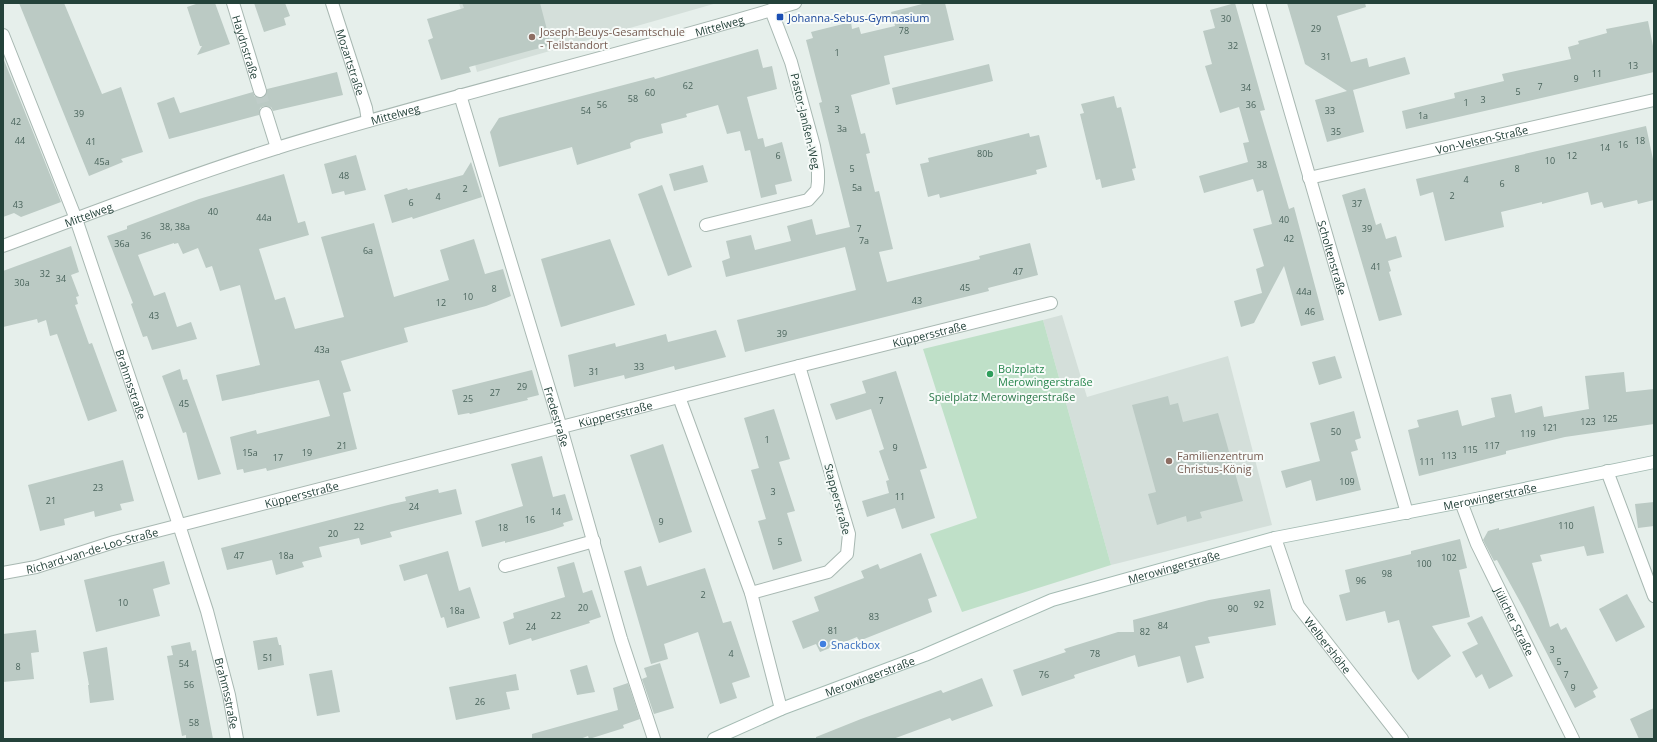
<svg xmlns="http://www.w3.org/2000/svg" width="1657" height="742" font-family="'Open Sans',sans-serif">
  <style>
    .built { fill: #d4dfda }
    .green { fill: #bfe0c8 }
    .building { fill: #bbcac4 }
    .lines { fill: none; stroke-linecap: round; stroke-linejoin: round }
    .street-tunnel { stroke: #bfccc8; stroke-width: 12; stroke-dasharray: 12 6; stroke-linecap: butt }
    .street-casing { stroke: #a8b8b2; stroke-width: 14 }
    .secondary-casing { stroke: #a4bbb3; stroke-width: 14 }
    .street { stroke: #fff; stroke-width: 12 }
    .secondary { stroke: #fff; stroke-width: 12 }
    .transit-dot { fill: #1a4fb4; stroke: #f7fbf9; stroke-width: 1.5 }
    .education-dot { fill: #8d6e63; stroke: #f7fbf9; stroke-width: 1.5 }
    .leisure-dot { fill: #2e9e5b; stroke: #f7fbf9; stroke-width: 1.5 }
    .shop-dot { fill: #3f7fe0; stroke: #f7fbf9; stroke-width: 1.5 }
    .labels { text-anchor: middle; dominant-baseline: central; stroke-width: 4; stroke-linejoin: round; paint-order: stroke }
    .number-label { font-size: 9px; fill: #4a645c }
    .transit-label { font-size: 11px; fill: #164399; stroke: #f7fbf9; text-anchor: start }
    .street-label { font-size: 11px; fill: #24423a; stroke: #f7fbf9 }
    .education-label { font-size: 11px; fill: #785e54; stroke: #f7fbf9; text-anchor: start }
    .leisure-label { font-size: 11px; fill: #27864d; stroke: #f7fbf9; text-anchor: start }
    .park-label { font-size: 11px; fill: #2d7a4b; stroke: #f7fbf9 }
    .shop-label { font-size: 11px; fill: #366cbe; stroke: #f7fbf9; text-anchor: start }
  </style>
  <rect width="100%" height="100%" fill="#e6efeb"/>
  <g class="built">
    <path d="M459,3H717L477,72Z"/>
    <path d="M1062,315L1087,397L1228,356L1272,525L1111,565L1043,320Z"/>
  </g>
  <path class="green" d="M1043,320L1111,565L962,612L930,534L977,518L923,349Z"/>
  <g class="building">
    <path d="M19,3H64L102,94L121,87L143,152L121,159L123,162L89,176Z"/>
    <path d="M199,3H215L230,44L197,55L202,46H200L187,7Z"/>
    <path d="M254,3H285L290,16L284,18L286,25L264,32Z"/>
    <path d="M462,3H540L551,45L469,67L471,72L441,80L428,40L433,38L427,19L464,8Z"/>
    <path d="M926,3H945L954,40L884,56L890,84L851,95L861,134L865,133L870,153L866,154L875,192L879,191L893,249L879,252L887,282L980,259L979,256L1030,243L1038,275L988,288L989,291L745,352L737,320L856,290L845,247L726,277L722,261L730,258L726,241L751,235L755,250L791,241L787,226L812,219L816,235L850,227L819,103L822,102L806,40L813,38L811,32L851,22L852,29L859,27L861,34L895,26L891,12Z"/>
    <path d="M1235,3L1265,110L1260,111L1289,209L1294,207L1324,320L1301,326L1284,266L1254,323L1241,327L1234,301L1262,293L1256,269L1264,266L1253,229L1272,224L1263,190L1257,192L1253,179L1204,193L1199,176L1248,162L1243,143L1249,142L1239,107L1220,113L1205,66L1212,64L1203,31L1215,28L1210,10Z"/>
    <path d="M1287,3H1365L1366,7L1337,16L1351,62L1367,58L1369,67L1405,57L1410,74L1353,90L1364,132L1327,142L1315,100L1347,91L1305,64Z"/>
    <path d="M1648,21L1654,51V72L1406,129L1402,111L1455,98L1454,93L1504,81L1502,74L1571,59L1568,47L1579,44L1578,41L1607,33L1606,29Z"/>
    <path d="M758,49L763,68L772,66L777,89L747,97L758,139L763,138L765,147L782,142L792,181L775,185L777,194L761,198L750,150L745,151L740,131L727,134L718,105L686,114L687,117L661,124L663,133L636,140L630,143L631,148L577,165L572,147L499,167L490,132L499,118L654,77L655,79Z"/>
    <path d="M4,60L61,202L21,217L14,213L3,217Z"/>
    <path d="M989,64L993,81L896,105L892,88Z"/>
    <path d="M337,72L343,95L273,111L271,107L264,106L260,108L259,115L169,139L157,103L174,97L180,113L253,92L255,97L262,98L266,96L267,89Z"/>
    <path d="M1114,96L1117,108L1121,107L1130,143L1136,168L1132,169L1135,180L1102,188L1100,179L1096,180L1080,114L1084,113L1081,104Z"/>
    <path d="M1646,126L1654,164V200L1638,204L1637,200L1604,208L1602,202L1591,205L1588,192L1542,204V202L1501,212L1504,227L1445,241L1433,192L1420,196L1416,179Z"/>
    <path d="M1029,133L1030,137L1039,135L1047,167L1036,170L1037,174L940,198L939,194L928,197L920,164L929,162L928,158Z"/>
    <path d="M356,155L366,190L345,195L344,191L332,194L324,164Z"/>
    <path d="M471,162L482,197L413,219L412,217L392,223L384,195L407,188L408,190L463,175Z"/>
    <path d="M703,165L708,182L674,191L669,174Z"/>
    <path d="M284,174L298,223L305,221L309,235L259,249L275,300L285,297L295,329L344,317L321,237L374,223L394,297L449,280L440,250L474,239L485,274L503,269L511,296L486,306L404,328L408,342L341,361L351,391L343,393L357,449L267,471L266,468L244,473L243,469L237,470L230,437L256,430L257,434L330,416L319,380L222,401L216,375L260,365L240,285L220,291L212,266L206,268L198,248L183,254L178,243L174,244V243L138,255L154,296L165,292L177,327L191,322L197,339L152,350L147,336L143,337L131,304L133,303L107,236L127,229V226L199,199Z"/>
    <path d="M662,185L692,267L668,276L638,194Z"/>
    <path d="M1365,188L1376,225L1381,223L1386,239L1396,236L1402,257L1388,261L1391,271L1389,272L1402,315L1379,321L1342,195Z"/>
    <path d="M610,239L635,305L561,327L541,259Z"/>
    <path d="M71,246L79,272L71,275L79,296L76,297L78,304L75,305L89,344L92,343L117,411L88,421L57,334L50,336L46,320L38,323L37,319L3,327V271Z"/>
    <path d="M716,330L726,357L675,370L674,366L625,379L624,375L574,387L568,355L615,343L616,347L666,334L668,342Z"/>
    <path d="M1335,356L1342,378L1319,385L1312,362Z"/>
    <path d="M180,369L183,380L187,379L221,474L198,480L186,432L183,433L162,376Z"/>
    <path d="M532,370L539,395L527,398L528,400L470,414L469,413L458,415L452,390Z"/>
    <path d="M896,371L927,468L920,470L935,518L902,529L895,508L867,517L862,501L889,493L886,481L889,480L879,451L884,449L871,409L836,420L830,404L866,393L862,381Z"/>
    <path d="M1624,372L1626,392L1654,389V424L1565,437L1506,451V454L1419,476L1408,430L1419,427L1417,420L1458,410L1462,426L1495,417L1491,398L1511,394L1515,413L1542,406L1544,417L1589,409L1585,376Z"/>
    <path d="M1168,396L1170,405L1178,403L1183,422L1218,413L1243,501L1200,512L1202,518L1187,522L1186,516L1157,525L1148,494L1156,492L1132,405Z"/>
    <path d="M774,409L790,459L779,462L795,511L787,513L802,561L773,570L758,521L766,519L751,470L759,468L744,418Z"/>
    <path d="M1354,411L1361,438L1355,440L1358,450L1351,452L1361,490L1316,501L1311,480L1286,488L1281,471L1320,461L1310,423Z"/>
    <path d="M663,444L692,532L659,543L630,455Z"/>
    <path d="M542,456L553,497L565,494L573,520L563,523L564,526L552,530L505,543V541L482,547L475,521L523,506L511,464Z"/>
    <path d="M123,460L134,501L120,504L122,510L95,517L94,511L64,519L65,525L40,531L28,485Z"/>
    <path d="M438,489L439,493L456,489L462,514L390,532L392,537L361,545L359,538L319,547L322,557L302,562L304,567L276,575L272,560L227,570L221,548L392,504L406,501L405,497Z"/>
    <path d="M1654,502V526L1638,528L1635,504Z"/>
    <path d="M1594,506L1604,553L1587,556L1584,546L1540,555L1542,561L1532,563L1550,627L1558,623L1561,630L1566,627L1598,688L1593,691L1596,697L1575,708L1523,607L1497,560L1494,561L1483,540L1488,531L1499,528V530Z"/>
    <path d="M1460,539L1467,568L1459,570L1470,617L1432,626L1451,656L1418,680L1412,671L1399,620L1388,623L1385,611L1346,621L1339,595L1350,592L1345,570L1411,554V551Z"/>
    <path d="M448,551L459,591L470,587L480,618L447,628L444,617L441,618L427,574L404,581L399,565Z"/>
    <path d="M921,553L937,596L928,599L932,612L859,641L857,637L820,652L816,644L803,649L792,621L819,611L814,597L864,578L861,571L878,564L880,569Z"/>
    <path d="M164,561L170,584L153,589L160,616L96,632L84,580Z"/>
    <path d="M574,562L583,593L592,590L601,617L589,621L590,623L532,641L531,638L509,645L503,622L514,618L513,613L565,597L557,567Z"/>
    <path d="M641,566L647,586L705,568L723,623L731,621L750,677L732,683L737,698L720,704L698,632L664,644L668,659L651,664L624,571Z"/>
    <path d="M1270,589L1276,625L1208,637L1210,643L1195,646L1204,678L1187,683L1180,656L1138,667L1135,655L1074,675L1075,678L1022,696L1013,670L1066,652L1064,649L1118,632H1134L1133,620L1209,600Z"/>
    <path d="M1627,594L1645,627L1616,642L1599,609Z"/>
    <path d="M1482,616L1513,676L1489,689L1482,674L1476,678L1462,652L1478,644L1467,623Z"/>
    <path d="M36,630L39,652L31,653L34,679L3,682V634Z"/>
    <path d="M277,637L279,645H281L284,665L258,670L253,641Z"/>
    <path d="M190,642L192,651L196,650L213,739H186V735L182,736L167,656L173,655L171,646Z"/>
    <path d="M107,647L114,700L90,703L88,685H89L83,652Z"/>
    <path d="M660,663L674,708L654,714L642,679L647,677L644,668Z"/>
    <path d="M587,665L595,692L577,695L570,670Z"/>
    <path d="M332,670L340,712L317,716L309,674Z"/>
    <path d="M516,674L519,690L506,692L510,709L456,720L449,687Z"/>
    <path d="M982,678L993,706L952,721L950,718L893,739H816V737L861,719L941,690L943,693Z"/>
    <path d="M628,683L640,719L623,725L624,728L589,739L588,736L580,739H532V734L618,710L613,688Z"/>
    <path d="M1654,708V739H1639L1630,719Z"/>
  </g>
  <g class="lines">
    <path class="street-tunnel" d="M260,91L266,113"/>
    <g class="street-casing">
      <g id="street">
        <path id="s1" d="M233,3L260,91"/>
        <path id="s2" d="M332,3L366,108L368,121"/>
        <path id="s3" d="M1259,3L1407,513"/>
        <path id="s4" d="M3,35L76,219L179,525L207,611L229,695L237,739"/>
        <path id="s5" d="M460,95L561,428L621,639L654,739"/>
        <path d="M266,113L277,148"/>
        <path id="s6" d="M1309,178L1654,100"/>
        <path d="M706,225L808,200L817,190L818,182V171L814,146L791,62L771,10"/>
        <path id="s7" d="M3,246C94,212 185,177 277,148C449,95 623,55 795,3"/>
        <path d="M679,397L751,593L781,709"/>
        <path d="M1607,471L1654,596"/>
        <path id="s8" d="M1461,502L1477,544L1573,739"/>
        <path id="s9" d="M1275,538L1298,606L1402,739"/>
        <path d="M505,566L594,541"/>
        <path id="s10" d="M3,573L36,567L114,542L799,366L1051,303"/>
        <path d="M751,593L828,572L847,554L849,534L799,366"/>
      </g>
    </g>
    <g class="secondary-casing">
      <g id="secondary">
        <path id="s11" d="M714,739L781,709L925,655L1052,600L1275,538L1461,502L1654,462"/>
      </g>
    </g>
    <use href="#street" class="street"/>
    <use href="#secondary" class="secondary"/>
  </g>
  <rect class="transit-dot" x="776" y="13" width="8" height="8" rx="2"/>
  <g class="education-dot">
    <circle cx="532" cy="37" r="4"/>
    <circle cx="1169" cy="461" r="4"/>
  </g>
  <circle class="leisure-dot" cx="990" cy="374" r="4"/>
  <circle class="shop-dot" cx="823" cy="644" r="4"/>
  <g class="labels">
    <g class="number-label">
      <text x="1226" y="18">30</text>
      <text x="1316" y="28">29</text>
      <text x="904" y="30">78</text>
      <text x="1233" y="45">32</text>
      <text x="837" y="52">1</text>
      <text x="1326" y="56">31</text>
      <text x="1633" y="65">13</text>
      <text x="1597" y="73">11</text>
      <text x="1576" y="78">9</text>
      <text x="688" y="85">62</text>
      <text x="1540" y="86">7</text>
      <text x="1246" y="87">34</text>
      <text x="1518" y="91">5</text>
      <text x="650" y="92">60</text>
      <text x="633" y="98">58</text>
      <text x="1483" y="99">3</text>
      <text x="1466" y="102">1</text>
      <text x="602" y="104">56</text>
      <text x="1251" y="104">36</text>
      <text x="837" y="109">3</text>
      <text x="586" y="110">54</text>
      <text x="1330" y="110">33</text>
      <text x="79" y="113">39</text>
      <text x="1423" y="115">1a</text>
      <text x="16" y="121">42</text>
      <text x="842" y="128">3a</text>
      <text x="1336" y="131">35</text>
      <text x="20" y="140">44</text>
      <text x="1640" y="140">18</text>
      <text x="91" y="141">41</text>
      <text x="1623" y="144">16</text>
      <text x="1605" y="147">14</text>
      <text x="985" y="153">80b</text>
      <text x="778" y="155">6</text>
      <text x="1572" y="155">12</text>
      <text x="1550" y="160">10</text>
      <text x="102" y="161">45a</text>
      <text x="1262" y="164">38</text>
      <text x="852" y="168">5</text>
      <text x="1517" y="168">8</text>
      <text x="344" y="175">48</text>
      <text x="1466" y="179">4</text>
      <text x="1502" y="183">6</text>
      <text x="857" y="187">5a</text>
      <text x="465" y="188">2</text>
      <text x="1452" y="195">2</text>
      <text x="438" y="196">4</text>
      <text x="411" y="202">6</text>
      <text x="1357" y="203">37</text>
      <text x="18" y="204">43</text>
      <text x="213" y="211">40</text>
      <text x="264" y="217">44a</text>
      <text x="1284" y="219">40</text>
      <text x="175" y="226">38, 38a</text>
      <text x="859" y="228">7</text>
      <text x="1367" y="228">39</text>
      <text x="146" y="235">36</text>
      <text x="1289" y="238">42</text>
      <text x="864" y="240">7a</text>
      <text x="122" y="243">36a</text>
      <text x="368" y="250">6a</text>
      <text x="1376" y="266">41</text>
      <text x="1018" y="271">47</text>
      <text x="45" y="273">32</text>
      <text x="61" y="278">34</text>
      <text x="22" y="282">30a</text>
      <text x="965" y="287">45</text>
      <text x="494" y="288">8</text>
      <text x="1304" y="291">44a</text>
      <text x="468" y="296">10</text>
      <text x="917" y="300">43</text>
      <text x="441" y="302">12</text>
      <text x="1310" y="311">46</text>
      <text x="154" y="315">43</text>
      <text x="782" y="333">39</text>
      <text x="322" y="349">43a</text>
      <text x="639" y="366">33</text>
      <text x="594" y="371">31</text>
      <text x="522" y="386">29</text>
      <text x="495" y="392">27</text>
      <text x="468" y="398">25</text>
      <text x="881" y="400">7</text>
      <text x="184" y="403">45</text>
      <text x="1610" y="418">125</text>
      <text x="1588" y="421">123</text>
      <text x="1550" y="427">121</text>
      <text x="1336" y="431">50</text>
      <text x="1528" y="433">119</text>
      <text x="767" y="439">1</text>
      <text x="342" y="445">21</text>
      <text x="1492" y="445">117</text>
      <text x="895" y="447">9</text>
      <text x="1470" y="449">115</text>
      <text x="250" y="452">15a</text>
      <text x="307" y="452">19</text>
      <text x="1449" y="455">113</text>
      <text x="278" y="457">17</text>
      <text x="1427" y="461">111</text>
      <text x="1347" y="481">109</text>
      <text x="98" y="487">23</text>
      <text x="773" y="491">3</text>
      <text x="900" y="496">11</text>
      <text x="51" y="500">21</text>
      <text x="414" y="506">24</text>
      <text x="556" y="511">14</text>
      <text x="530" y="519">16</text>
      <text x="661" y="521">9</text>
      <text x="1566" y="525">110</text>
      <text x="359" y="526">22</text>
      <text x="503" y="527">18</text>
      <text x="333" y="533">20</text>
      <text x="780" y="541">5</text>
      <text x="239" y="555">47</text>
      <text x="286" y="555">18a</text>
      <text x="1449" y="557">102</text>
      <text x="1424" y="563">100</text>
      <text x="1387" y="573">98</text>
      <text x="1361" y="580">96</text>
      <text x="703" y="594">2</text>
      <text x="123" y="602">10</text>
      <text x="1259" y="604">92</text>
      <text x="583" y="607">20</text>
      <text x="1233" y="608">90</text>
      <text x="457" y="610">18a</text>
      <text x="556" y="615">22</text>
      <text x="874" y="616">83</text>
      <text x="1163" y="625">84</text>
      <text x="531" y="626">24</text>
      <text x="833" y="630">81</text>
      <text x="1145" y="631">82</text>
      <text x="1552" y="649">3</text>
      <text x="731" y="653">4</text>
      <text x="1095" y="653">78</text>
      <text x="268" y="657">51</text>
      <text x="1559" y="661">5</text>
      <text x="184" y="663">54</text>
      <text x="18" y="666">8</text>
      <text x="1044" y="674">76</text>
      <text x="1566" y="674">7</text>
      <text x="189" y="684">56</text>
      <text x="1573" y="687">9</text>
      <text x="480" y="701">26</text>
      <text x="194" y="722">58</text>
    </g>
    <g class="transit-label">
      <text x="788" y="17">Johanna-Sebus-Gymnasium</text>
    </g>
    <g class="street-label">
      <text stroke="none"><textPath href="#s7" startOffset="750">Mittelweg</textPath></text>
      <text stroke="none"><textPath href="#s1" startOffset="46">Haydnstraße</textPath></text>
      <text stroke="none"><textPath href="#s2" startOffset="62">Mozartstraße</textPath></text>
      <text stroke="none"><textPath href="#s7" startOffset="414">Mittelweg</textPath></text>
      <text transform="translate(806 121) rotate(77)">Pastor-Janßen-Weg</text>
      <text stroke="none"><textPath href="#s6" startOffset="177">Von-Velsen-Straße</textPath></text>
      <text stroke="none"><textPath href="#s7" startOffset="91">Mittelweg</textPath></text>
      <text stroke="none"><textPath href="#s3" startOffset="265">Scholtenstraße</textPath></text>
      <text stroke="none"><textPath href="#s10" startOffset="957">Küppersstraße</textPath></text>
      <text stroke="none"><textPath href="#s4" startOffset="372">Brahmsstraße</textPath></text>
      <text stroke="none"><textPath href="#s10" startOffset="633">Küppersstraße</textPath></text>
      <text stroke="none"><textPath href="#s5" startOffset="336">Fredestraße</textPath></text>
      <text stroke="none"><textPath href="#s10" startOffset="309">Küppersstraße</textPath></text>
      <text stroke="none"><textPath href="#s11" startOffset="816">Merowingerstraße</textPath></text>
      <text transform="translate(838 499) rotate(75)">Stapperstraße</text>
      <text stroke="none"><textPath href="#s10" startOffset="92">Richard-van-de-Loo-Straße</textPath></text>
      <text stroke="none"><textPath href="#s11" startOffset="492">Merowingerstraße</textPath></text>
      <text stroke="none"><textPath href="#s8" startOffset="131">Jülicher Straße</textPath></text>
      <text stroke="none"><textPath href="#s9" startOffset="121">Welbershöhe</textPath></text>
      <text stroke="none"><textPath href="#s11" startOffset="168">Merowingerstraße</textPath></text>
      <text stroke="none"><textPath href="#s4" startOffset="696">Brahmsstraße</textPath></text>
    </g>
    <g class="education-label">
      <text x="540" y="31">Joseph-Beuys-Gesamtschule<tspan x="540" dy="13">- Teilstandort</tspan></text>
      <text x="1177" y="455">Familienzentrum<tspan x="1177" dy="13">Christus-König</tspan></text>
    </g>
    <g class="leisure-label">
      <text x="998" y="368">Bolzplatz<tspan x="998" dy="13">Merowingerstraße</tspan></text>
    </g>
    <g class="park-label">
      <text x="1002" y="396">Spielplatz Merowingerstraße</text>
    </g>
    <g class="shop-label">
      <text x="831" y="644">Snackbox</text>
    </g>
  </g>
  <rect width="1657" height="742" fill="none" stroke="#24423a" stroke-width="8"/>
</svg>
